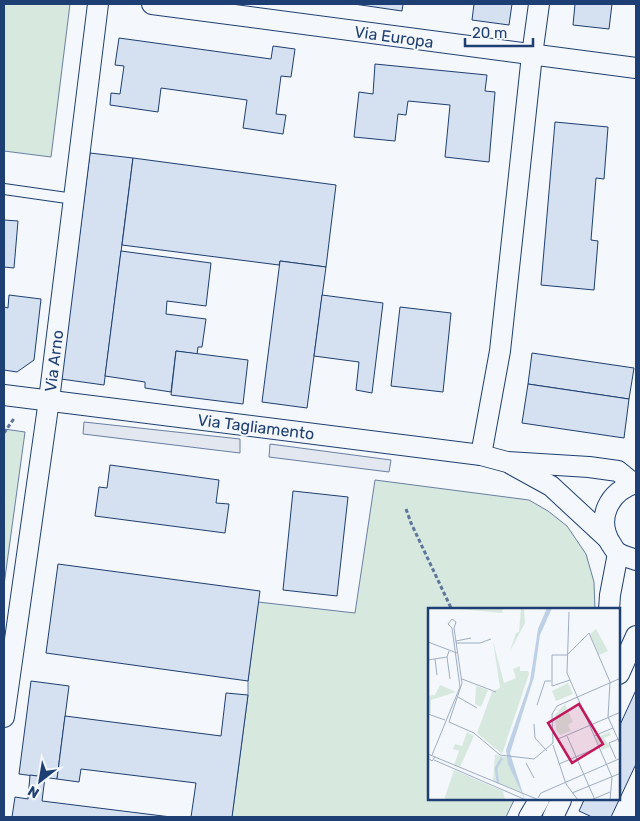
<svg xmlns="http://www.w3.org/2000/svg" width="640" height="821" font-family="Rubik,sans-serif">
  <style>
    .green { fill: #d7e8df; stroke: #687fa3 }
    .parking { fill: #e3e8f0; stroke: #687fa3 }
    .building { fill: #d5e0f0; stroke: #1d3f73 }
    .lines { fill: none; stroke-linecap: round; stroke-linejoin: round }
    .service-casing { stroke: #1d3f73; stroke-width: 12 }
    .minor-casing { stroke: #1d3f73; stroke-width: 22 }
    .path { stroke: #5e769c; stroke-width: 3; stroke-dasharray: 4 2.5; stroke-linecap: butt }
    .service { stroke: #f4f7fb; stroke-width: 10 }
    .minor { stroke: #f4f7fb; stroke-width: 20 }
    .labels { text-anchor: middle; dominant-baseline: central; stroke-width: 4; stroke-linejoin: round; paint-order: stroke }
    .street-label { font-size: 16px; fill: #1d3f73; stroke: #f4f7fb }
    .inset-river { fill: none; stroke: #bed0e5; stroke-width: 2.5 }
    .inset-road { fill: none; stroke: #9eadc5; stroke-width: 1 }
    .view { fill: #c2185b; fill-opacity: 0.15; stroke: #c2185b; stroke-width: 2.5 }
    .inset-edge { fill: none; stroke: #1d3f73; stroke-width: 2.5 }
  </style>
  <rect width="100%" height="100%" fill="#f4f7fb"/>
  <g class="green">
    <path d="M4,4H70L51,157L4,151Z"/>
    <path d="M4,429L25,432L4,585Z"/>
    <path d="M375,480L529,500L548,511L567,526L586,554L594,582L595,610H429V800H514L506,817H232L248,695V681L258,602L355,613Z"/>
  </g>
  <g class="parking">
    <path d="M84,422L240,439V453L83,434Z"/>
    <path d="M270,444L391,460L389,472L269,457Z"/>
  </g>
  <g class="building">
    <path d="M354,4H403L402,11Z"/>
    <path d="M474,4H512L509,25L472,20Z"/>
    <path d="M575,4H612L609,29L573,25Z"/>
    <path d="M119,38L271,59L273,46L295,49L291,77L281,76L276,114L286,115L283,134L243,128L247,100L161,88L158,112L110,105L111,93L120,94L124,66L115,65Z"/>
    <path d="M375,64L487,75L485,91L495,92L489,162L445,157L450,105L408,101L406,115L398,114L395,141L354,137L359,92L373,94Z"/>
    <path d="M555,122L608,127L604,179L596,178L591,240L598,241L594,290L541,285Z"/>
    <path d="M90,153L133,158L104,385L61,379Z"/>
    <path d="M133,158L336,185L326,267L280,261L279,265L122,245Z"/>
    <path d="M4,220L18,221L14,268L4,267Z"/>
    <path d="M121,251L211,263L206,306L167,301L166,314L206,319L202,347H198L197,354L176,351L171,392L145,388V382L105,376Z"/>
    <path d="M280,261L326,267L307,408L262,402Z"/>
    <path d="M9,295L41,299L34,360L17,372L4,370V307L8,308Z"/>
    <path d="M322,295L383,303L372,393L356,390L359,362L314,356Z"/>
    <path d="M400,307L451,313L443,392L391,386Z"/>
    <path d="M176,351L248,360L243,404L171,395Z"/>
    <path d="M532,353L634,368L629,399L528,384Z"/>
    <path d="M528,384L629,399L624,438L522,423Z"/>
    <path d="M110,465L219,480L216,503L229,504L225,533L95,516L99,487L107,488Z"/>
    <path d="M293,491L348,497L337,596L283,590Z"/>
    <path d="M58,564L260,591L248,681L46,653Z"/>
    <path d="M31,681L69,686L57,779L19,774Z"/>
    <path d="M636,690V764L611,817H592L579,811L584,800H619V727Z"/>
    <path d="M226,693L248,695L232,817H191L196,783L81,769L79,782L57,779L65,716L221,736Z"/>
    <path d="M30,775L45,777L42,801L171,817H12L15,797L28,799Z"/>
  </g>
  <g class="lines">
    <g class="service-casing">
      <path id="service" d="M4,189L74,199"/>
    </g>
    <g class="minor-casing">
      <g id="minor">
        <path d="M152,4L636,68"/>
        <path d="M4,395L481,455L507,462L589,467L618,471L634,484"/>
        <path d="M481,455L500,351L532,55L539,4"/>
        <path d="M511,464L551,486L607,538"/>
        <path d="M636,483C609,491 595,519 611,544C613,547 615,551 618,553C623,556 631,558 636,560"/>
        <path d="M609,610L610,595L618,553"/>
        <path d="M619,674L636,636"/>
        <path d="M4,717L49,400L98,4"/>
        <path d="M529,817L539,800"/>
        <path d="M553,817L561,800"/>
      </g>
    </g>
    <g class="path">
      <path d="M4,433L15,417"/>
      <path d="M406,509L411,523L452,610"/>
    </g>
    <use href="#service" class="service"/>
    <use href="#minor" class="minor"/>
  </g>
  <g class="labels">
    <g class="street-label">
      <text transform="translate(394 37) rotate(8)">Via Europa</text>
      <text transform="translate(54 361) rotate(-83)">Via Arno</text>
      <text transform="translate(256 427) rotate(7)">Via Tagliamento</text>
    </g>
  </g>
  <g transform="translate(428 608)">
    <rect width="192" height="192" fill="#f4f7fb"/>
    <path d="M22,0H75L74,5ZM93,0H96L97,15L82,43L88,25L91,24ZM168,21L180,43L171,47L162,26ZM65,33L76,75L88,70L85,61L92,58V63H100L101,66L74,146L49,125L64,84L72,80ZM140,75L145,86L128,93L124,83ZM12,77L28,84L3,92V106L0,104V88L7,87ZM48,78L60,82L53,99L47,96ZM137,96L145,114L140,117L143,123L132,127L128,121L127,107ZM39,124L46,128L32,159L26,157L31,143L25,141L27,136L34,138ZM181,124L183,127L176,130L182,139L174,142L168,130ZM67,147L79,149L93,184L65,173ZM26,162L75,183L77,192H16Z" fill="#d7e8df"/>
    <path d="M119,0H124L112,27L106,69L82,145L97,192L80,156L78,142L102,73L110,21Z" fill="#bed0e5"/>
    <path class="inset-river" d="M70,175L68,160L74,150"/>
    <path class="inset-road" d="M141,4L139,65L184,169L182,192M28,33L43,30M0,34L29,45M28,35H52L63,31M21,43L19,49L22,71M7,51L9,67M0,52L19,49M34,71L68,84M142,72L124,78V47H139L161,25L182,74L180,109L193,138M30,89L49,100M109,97L117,73H123M0,106L17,112M21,114L46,125L72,147L106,151L125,135L124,106L129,98L193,70M106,116L107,130L119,143M139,128L167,192M166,128L185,120M130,131L193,104M125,137L138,176L150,192M0,146L7,149L4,153L0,150M4,147L32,79L24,20L20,16L24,11L28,14L26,20L34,75L21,114M7,149L111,192M188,151L181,135L193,130M6,152L98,192M98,155L106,170M131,156L171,139M144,185L193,165M110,190L113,185L193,150M163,192L182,184"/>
    <path class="view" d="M151,96L175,136L144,155L120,115Z"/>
    <rect width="192" height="192" class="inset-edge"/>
  </g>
  <rect width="640" height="821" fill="none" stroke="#1d3f73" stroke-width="10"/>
  <g transform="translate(40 781) rotate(211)" stroke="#f4f7fb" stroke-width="4" paint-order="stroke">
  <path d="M0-4L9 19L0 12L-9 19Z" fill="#1d3f73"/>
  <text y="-8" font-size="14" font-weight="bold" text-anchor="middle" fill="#1d3f73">N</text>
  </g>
  <path d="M465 38v8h68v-8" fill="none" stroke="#1d3f73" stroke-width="2.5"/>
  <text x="472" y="38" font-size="15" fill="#1d3f73" stroke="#f4f7fb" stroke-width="4" paint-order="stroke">20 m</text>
</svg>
